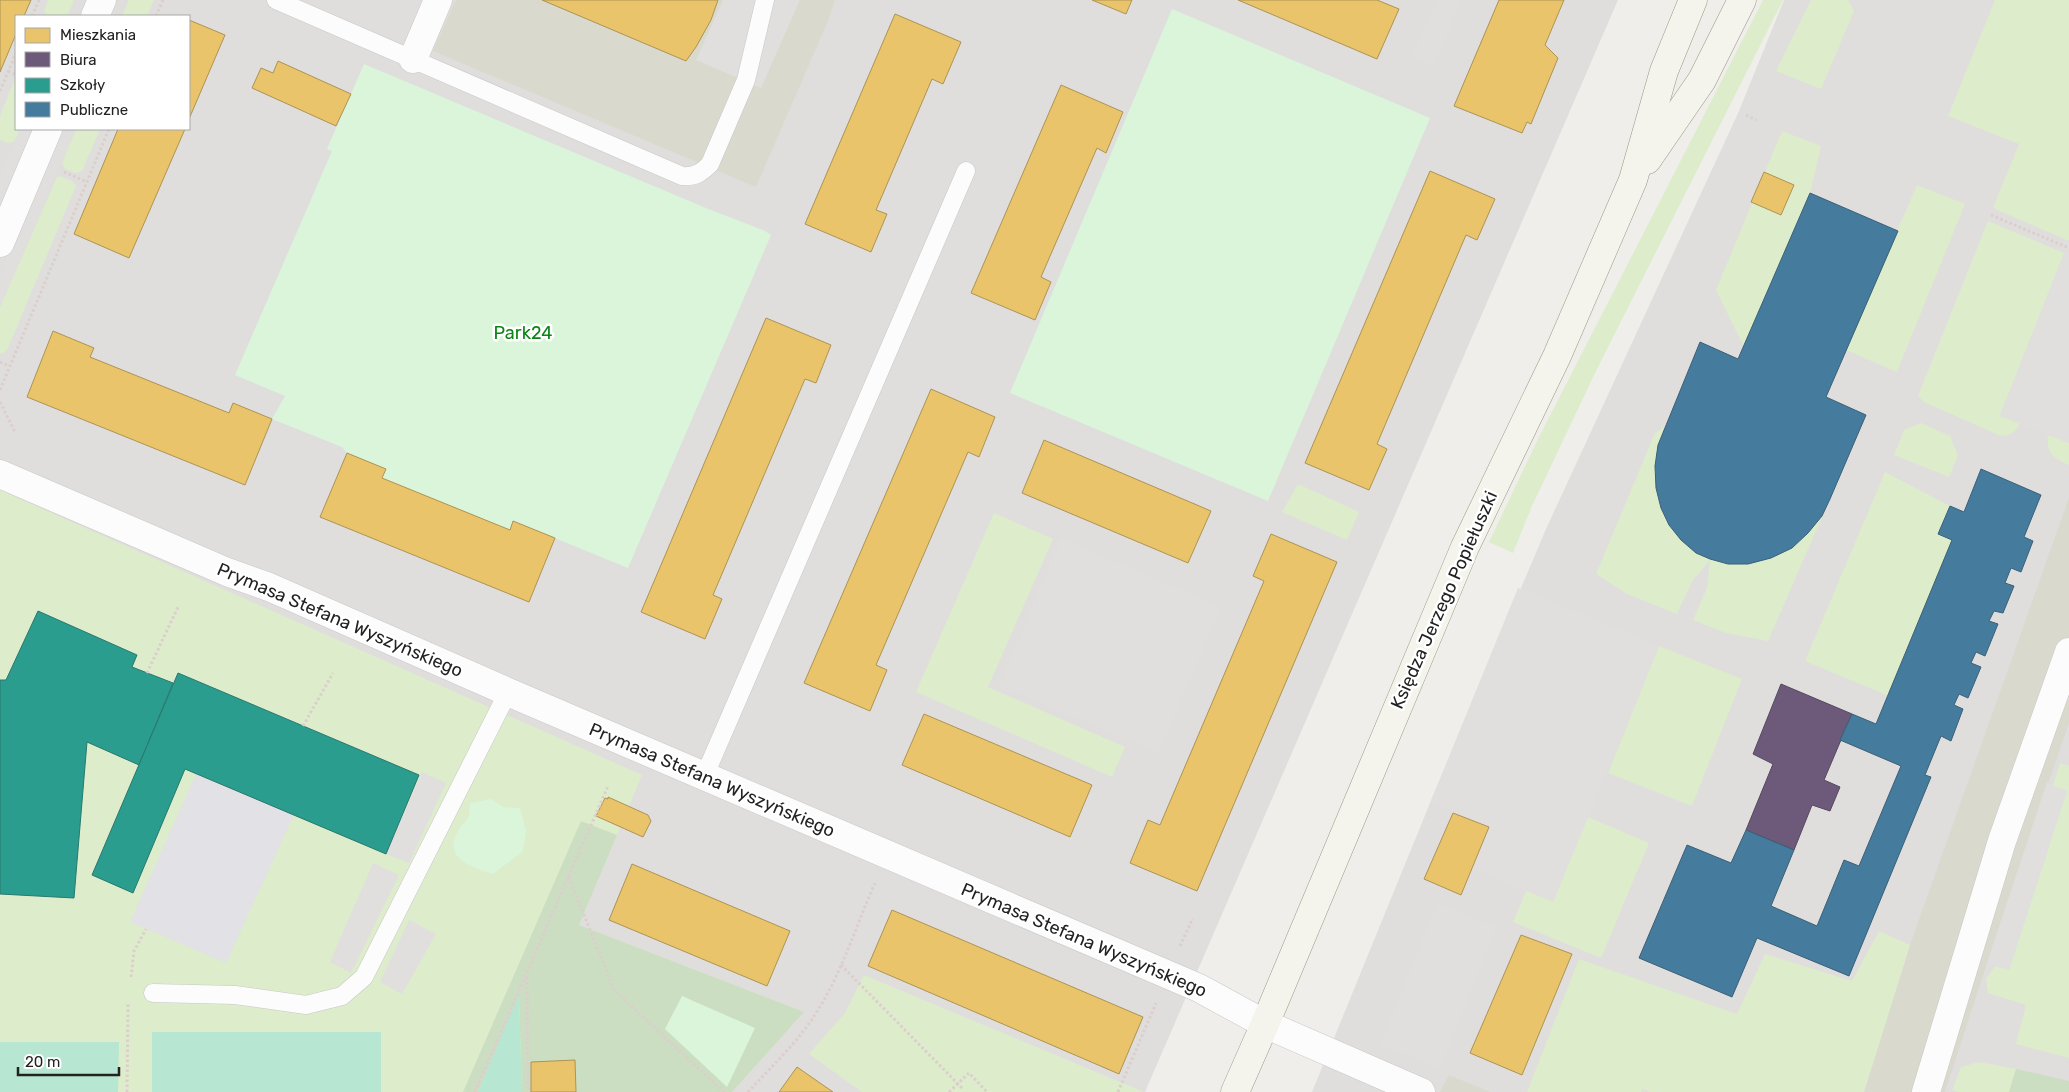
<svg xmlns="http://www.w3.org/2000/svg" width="2069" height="1092" font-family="Rubik,sans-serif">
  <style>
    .residential { fill: #dfdedc; fill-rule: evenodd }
    .construction { fill: #d9d9cd }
    .grass { fill: #ddeccb }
    .forest { fill: #cbdec1 }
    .park { fill: #daf5da }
    .pitch { fill: #b7e6d2 }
    .parking { fill: #e0dfde }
    .plaza { fill: #e2e1e5 }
    .homes { fill: #e9c46a; stroke: #ad9354 }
    .offices { fill: #6d597a; stroke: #564860 }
    .schools { fill: #2a9d8f; stroke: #28786e }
    .public { fill: #457b9d; stroke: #3a6078 }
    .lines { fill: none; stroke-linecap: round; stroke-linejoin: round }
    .lane-casing { stroke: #c9c8c7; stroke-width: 19 }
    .street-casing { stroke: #c9c8c7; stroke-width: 29 }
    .secondary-casing { stroke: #999a82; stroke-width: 29 }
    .path { stroke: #dccecd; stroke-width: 3; stroke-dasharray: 2.5 2.5; stroke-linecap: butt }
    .lane { stroke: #fdfcfc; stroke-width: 18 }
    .street { stroke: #fdfcfc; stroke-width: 28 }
    .secondary { stroke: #f4f4ed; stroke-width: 28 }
    .labels { text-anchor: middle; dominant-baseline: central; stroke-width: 5; stroke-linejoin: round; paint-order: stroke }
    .park-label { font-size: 18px; fill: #0c8416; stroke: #fff }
    .street-label { font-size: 18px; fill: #222; stroke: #fff }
  </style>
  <rect width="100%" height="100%" fill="#f0eeeb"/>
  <g class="residential">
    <path d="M0,0H1618L1145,1092H0ZM16,16H189V129H16Z"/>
    <path d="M1784,0H2055L2069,5V1092H1312L1430,803L1546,529L1739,111Z"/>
  </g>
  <g class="construction">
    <path d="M456,0H835L828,21L756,187L433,51Z"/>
    <path d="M2069,498V723L1987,963L1945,1092H1864L1910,945Z"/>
    <path d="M1449,1075L1490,1092H1440Z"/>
  </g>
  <g class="grass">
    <path d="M48,0H74L67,16H47L44,11Z"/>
    <path d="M129,0H154L147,16H122Z"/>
    <path d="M1763,0H1783L1597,369L1532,506L1513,553L1489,542L1538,439Z"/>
    <path d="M1811,0H1848L1854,11L1821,89L1776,71Z"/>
    <path d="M1995,0H2069V241L1993,208L2019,144L1948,116Z"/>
    <path d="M15,78L16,129H20L14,142L8,143L0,140V116Z"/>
    <path d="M76,129H100L82,171L77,173L65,169L62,163Z"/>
    <path d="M1782,131L1821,146L1810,193L1744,347L1716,290Z"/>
    <path d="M59,176L72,181L76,186L8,348L5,352L0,354V307L57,177Z"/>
    <path d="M1917,185L1965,204L1897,372L1846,350Z"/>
    <path d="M1988,221L2064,253L2000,415L2020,424C2015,432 2011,436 2001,436L1924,402L1918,396Z"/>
    <path d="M1921,423L1950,436L1958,455L1949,477L1894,455L1904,430Z"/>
    <path d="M1664,427C1620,557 1769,621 1830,499L1768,641L1726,633L1693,620L1707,588L1710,560L1692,581L1677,614L1627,594L1596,574L1655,433Z"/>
    <path d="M2048,435L2069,443V465C2053,458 2046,453 2048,435Z"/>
    <path d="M1885,472L1950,506L1939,534L1952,540L1889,696L1805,661Z"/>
    <path d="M1298,484L1359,512L1347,540L1282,512Z"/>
    <path d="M0,490L642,775L579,925L804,1012L732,1092H0Z"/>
    <path d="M994,513L1053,539L988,687L1125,747L1112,777L916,692Z"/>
    <path d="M1659,646L1742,679L1692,806L1608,773Z"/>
    <path d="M2060,763L2069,766V1058L2016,1044L2026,1005L1988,993L1986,979L1995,966L2009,970L2067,791L2053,786Z"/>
    <path d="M1588,817L1649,843L1601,958L1513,922L1526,891L1553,901Z"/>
    <path d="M1879,931L1910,945L1864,1092H1651L1642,1089L1641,1092H1527L1579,959L1737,1014L1765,954L1852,981Z"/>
    <path d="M864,975L1144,1092H862L809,1054L845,1013Z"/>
    <path d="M1979,1062L2016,1069L2009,1092H1958L1952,1090L1961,1067Z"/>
  </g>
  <g class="forest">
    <path d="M581,821L617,835L579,925L804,1012L732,1092H522L519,996L478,1092H463Z"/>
    <path d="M2016,1069L2069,1081V1092H2009Z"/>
  </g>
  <g class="park">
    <path d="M1172,9L1430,118L1268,501L1010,393Z"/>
    <path d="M364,64L706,208L765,231L771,235L628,568L513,521L510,530L382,478L386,469L347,453L342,447L272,419L285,396L235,375L332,151L327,149Z"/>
    <path d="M491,799L503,807L520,808L526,831L523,851L493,874C472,868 442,858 458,831C468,816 469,823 470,803Z"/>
    <path d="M682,996L755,1028L727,1087L665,1029Z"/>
  </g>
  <g class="pitch">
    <path d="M519,994L522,1092H478Z"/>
    <rect x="152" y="1032" width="229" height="60"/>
    <path d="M0,1042H119L118,1092H0Z"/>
  </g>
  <g class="parking">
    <path d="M723,0H800L761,88L696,60Z"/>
    <path d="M1436,0H1462L1434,65L1412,56Z"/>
    <path d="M20,129H34L0,213V176Z"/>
    <path d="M62,129H76L0,307V274Z"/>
    <path d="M2064,254L2069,255V443L2000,416Z"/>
    <path d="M1061,539L1221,607L1159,753L999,685Z"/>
    <path d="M1518,588L1659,646L1553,902L1472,868L1489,827L1430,803Z"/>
    <path d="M422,772L446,783L409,863L386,854Z"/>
    <path d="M2047,782L2053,786L2067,791L2009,970L1987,963Z"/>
    <path d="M373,863L399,875L351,973L330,962Z"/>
    <path d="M1437,903L1497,927L1440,1068L1380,1044Z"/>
    <path d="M409,920L436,934L402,994L380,982Z"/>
  </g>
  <path class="plaza" d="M196,774L294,815L226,963L130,922Z"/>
  <g class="homes">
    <path d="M0,0H31L24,16H16V34L0,72Z"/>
    <path d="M542,0H718L711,20L696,47L686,61Z"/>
    <path d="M1092,0H1132L1126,14Z"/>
    <path d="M1238,0H1377L1399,9L1377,59Z"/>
    <path d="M1499,0H1564L1545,45L1558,58L1531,124L1527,122L1522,133L1454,106Z"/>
    <path d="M895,14L961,42L943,84L932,79L876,210L887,214L871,252L805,224Z"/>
    <path d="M189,20L225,35L189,119Z"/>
    <path d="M278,61L351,94L336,126L252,88L261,68L273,73Z"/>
    <path d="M1061,85L1123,112L1106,153L1097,148L1041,277L1051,282L1035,320L971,293Z"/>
    <path d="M118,129H185L129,258L74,234Z"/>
    <path d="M1430,171L1495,199L1477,240L1466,235L1377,444L1387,449L1369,490L1305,463Z"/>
    <path d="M1764,172L1794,185L1781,215L1751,202Z"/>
    <path d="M766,318L831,345L816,383L805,379L713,595L722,599L705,639L641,612Z"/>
    <path d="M53,331L94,348L90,357L229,413L233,403L272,419L245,485L27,397Z"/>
    <path d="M931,389L995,417L979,457L968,452L876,665L887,670L870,711L804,683Z"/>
    <path d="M1044,440L1211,511L1188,563L1022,493Z"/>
    <path d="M347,453L386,469L382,478L510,530L513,521L555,538L529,602L320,517Z"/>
    <path d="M1271,534L1337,562L1197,891L1130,863L1148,820L1160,825L1264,581L1253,576Z"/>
    <path d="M924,714L1092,785L1070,837L902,765Z"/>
    <path d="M608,797L648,815L651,821L643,837L596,816L605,798L608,799Z"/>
    <path d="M1453,813L1489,827L1461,895L1424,879Z"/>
    <path d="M632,864L790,931L767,986L609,920Z"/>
    <path d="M892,910L1143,1017L1119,1074L868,966Z"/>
    <path d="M1521,935L1572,954L1522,1075L1470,1053Z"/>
    <path d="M575,1060L576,1092H531V1062Z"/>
    <path d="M797,1067L833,1092H779Z"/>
  </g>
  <path class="offices" d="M1781,684L1852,714L1824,780L1840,787L1830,811L1812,805L1794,850L1746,830L1773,764L1753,754Z"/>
  <g class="schools">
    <path d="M38,611L137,655L132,667L173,683L139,765L87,742L74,898L0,894V680H6Z"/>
    <path d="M178,673L419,775L386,854L185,769L133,893L92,875Z"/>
  </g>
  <g class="public">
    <path d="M1810,193L1898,231L1826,397L1866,415L1830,499L1822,516L1808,533L1792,548L1771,558L1748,564H1728L1710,559L1696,553L1681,540L1669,525L1661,508L1656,488L1655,466L1658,445L1700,342L1738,359Z"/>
    <path d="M1981,469L2041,495L2024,537L2033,541L2021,572L2011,568L2005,583L2014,586L2003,613L1994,611L1989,621L1998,624L1985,656L1976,652L1971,663L1981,667L1968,698L1959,694L1954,705L1963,709L1951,741L1941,736L1925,775L1931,777L1849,976L1757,938L1732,997L1639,958L1687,845L1731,863L1746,830L1794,850L1771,906L1817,926L1844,860L1859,866L1901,766L1840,740L1852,714L1876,724L1952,540L1938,534L1950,506L1964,512Z"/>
  </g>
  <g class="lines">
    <g class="lane-casing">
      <g id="lane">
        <path d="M276,0L682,176C695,177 701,173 710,164L746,80L765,0"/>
        <path d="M704,777L966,171"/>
        <path d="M153,993L235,995L306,1005L342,996L364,977L508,692"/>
      </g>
    </g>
    <g class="street-casing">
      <g id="street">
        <path d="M95,16L102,0"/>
        <path d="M413,59L438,0"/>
        <path d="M0,243L48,129"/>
        <path d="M0,474L227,572L269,587L508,692L1199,988L1265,1024L1421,1092"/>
        <path d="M1926,1092L2002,841L2069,652"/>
      </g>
    </g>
    <g class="secondary-casing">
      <g id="secondary">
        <path d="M1647,160L1702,80L1742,0"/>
        <path d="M1235,1092L1265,1024L1465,547L1557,356L1633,180L1664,71L1693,0"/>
      </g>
    </g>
    <g class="path">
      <path d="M32,16L39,0"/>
      <path d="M156,16L163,0"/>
      <path d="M8,71L16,75"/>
      <path d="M0,91L16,53"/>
      <path d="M1746,115L1756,120"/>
      <path d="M64,172L87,182"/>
      <path d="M1991,215L2069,248"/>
      <path d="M0,362L9,366"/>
      <path d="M0,390L109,129"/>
      <path d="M0,402L15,432"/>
      <path d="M147,673L178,607"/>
      <path d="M303,726L333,673"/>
      <path d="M569,877L614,990L724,1092"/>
      <path d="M1180,946L1193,918"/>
      <path d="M841,965L962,1088"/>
      <path d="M131,977L134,951L146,929"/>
      <path d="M527,977L528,1092"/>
      <path d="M127,1092L128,1003"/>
      <path d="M475,1092L608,786"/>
      <path d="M748,1092C772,1066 800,1040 818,1010C843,970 856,925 875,883"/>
      <path d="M949,1092L969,1073L987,1092"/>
      <path d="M1118,1092L1156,1003"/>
    </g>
    <use href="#lane" class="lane"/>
    <use href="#street" class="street"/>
    <use href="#secondary" class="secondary"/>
  </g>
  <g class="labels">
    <g class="park-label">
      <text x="523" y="333">Park24</text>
    </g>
    <g class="street-label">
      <text transform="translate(1444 600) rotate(-66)">Księdza Jerzego Popiełuszki</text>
      <text transform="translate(340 620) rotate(23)">Prymasa Stefana Wyszyńskiego</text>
      <text transform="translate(712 780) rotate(23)">Prymasa Stefana Wyszyńskiego</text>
      <text transform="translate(1084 940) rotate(23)">Prymasa Stefana Wyszyńskiego</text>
    </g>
  </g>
  <rect x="15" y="15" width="175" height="115" fill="#ffffff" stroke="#a7a7a7"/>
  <rect x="25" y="28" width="25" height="15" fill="#e9c46a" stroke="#a7a7a7"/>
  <text x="60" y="40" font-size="15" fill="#222222">Mieszkania</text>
  <rect x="25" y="52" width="25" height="15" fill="#6d597a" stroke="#a7a7a7"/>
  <text x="60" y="65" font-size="15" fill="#222222">Biura</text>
  <rect x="25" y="78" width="25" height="15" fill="#2a9d8f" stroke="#a7a7a7"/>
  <text x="60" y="90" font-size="15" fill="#222222">Szkoły</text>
  <rect x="25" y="102" width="25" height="15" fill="#457b9d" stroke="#a7a7a7"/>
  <text x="60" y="115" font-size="15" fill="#222222">Publiczne</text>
  <path d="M18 1067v8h101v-8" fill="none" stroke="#222222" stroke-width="2.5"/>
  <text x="25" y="1067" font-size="15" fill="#222222" stroke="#ffffff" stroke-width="4" paint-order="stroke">20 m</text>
</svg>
